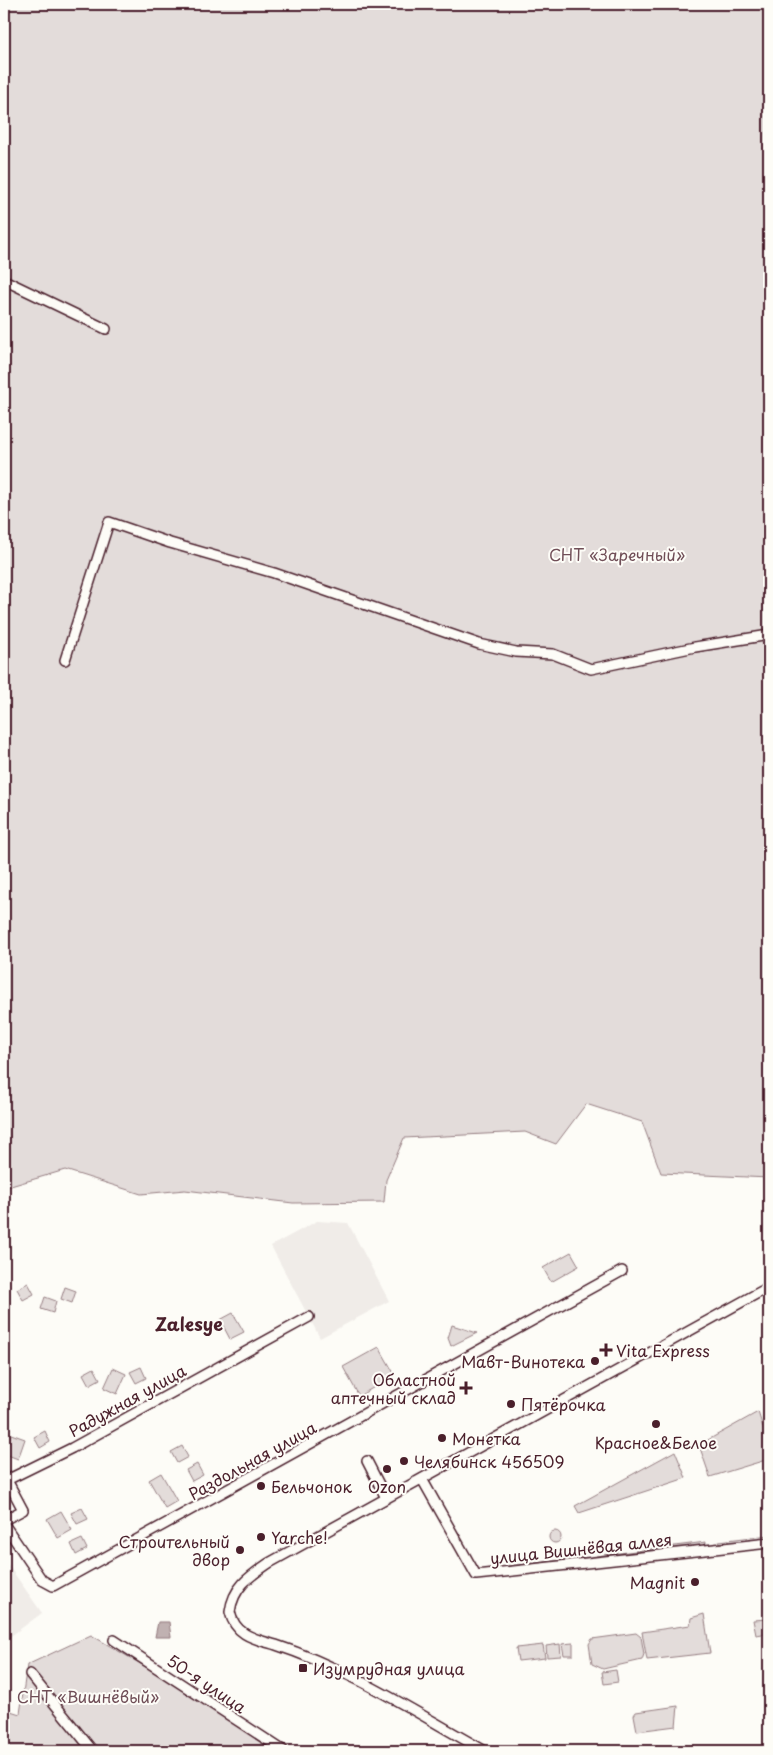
<svg xmlns="http://www.w3.org/2000/svg" width="773" height="1755" font-family="'Playpen Sans',sans-serif">
  <style>
    .built { fill: #f0ece8 }
    .green { fill: #e3dcda; stroke: #967e82 }
    .water { fill: #c0b1b1; stroke: #91777b }
    .lines { fill: none; stroke-linecap: round; stroke-linejoin: round }
    .minor-casing { stroke: #4a1f2b; stroke-width: 12 }
    .minor { stroke: #fdfcf7; stroke-width: 9 }
    .poi-dot { fill: #4a1f2b; stroke: #fdfcf7; stroke-width: 2 }
    .labels { text-anchor: middle; dominant-baseline: central; stroke-width: 4; stroke-linejoin: round; paint-order: stroke }
    .park-label { font-size: 16px; fill: #704e57; stroke: #fdfcf7 }
    .poi-label { font-size: 16px; fill: #4a1f2b; stroke: #fdfcf7; text-anchor: start }
    .street-label { font-size: 16px; fill: #4a1f2b; stroke: #fdfcf7 }
    .neighbourhood-label { font-size: 18px; font-weight: bold; fill: #4a1f2b; stroke: #fdfcf7 }
  </style>
  <rect width="100%" height="100%" fill="#fdfcf7"/>
  <filter id="ink" filterUnits="userSpaceOnUse"><feTurbulence type="fractalNoise" baseFrequency=".02" numOctaves="2"/><feDisplacementMap in="SourceGraphic" scale="10" xChannelSelector="R" yChannelSelector="G"/><feConvolveMatrix kernelMatrix="1 2 1 2 8 2 1 2 1" color-interpolation-filters="sRGB"/></filter>
  <g filter="url(#ink)">
    <g class="built">
      <path d="M317,1221L348,1223L389,1301L320,1338L271,1246Z"/>
      <path d="M4,1559L42,1613L4,1641Z"/>
    </g>
    <g class="green">
      <path d="M4,4H769V1178L661,1173L642,1122L586,1104L556,1144L525,1132L404,1138L386,1180L384,1202L293,1203L185,1190L141,1194L65,1170L4,1188Z"/>
      <path d="M571,1252L579,1266L551,1282L543,1268Z"/>
      <path d="M28,1283L34,1294L23,1300L17,1289Z"/>
      <path d="M65,1287L76,1291L72,1303L61,1299Z"/>
      <path d="M45,1297L56,1301L53,1313L41,1309Z"/>
      <path d="M233,1313L244,1332L230,1339L220,1320Z"/>
      <path d="M452,1325L477,1333L451,1346L448,1338Z"/>
      <path d="M379,1347L395,1375L359,1396L343,1367Z"/>
      <path d="M141,1367L146,1378L136,1383L130,1372Z"/>
      <path d="M94,1368L100,1379L89,1385L83,1374Z"/>
      <path d="M113,1368L126,1374L117,1394L104,1388Z"/>
      <path d="M758,1412L769,1446V1459L710,1477L699,1445Z"/>
      <path d="M45,1431L50,1442L40,1448L34,1437Z"/>
      <path d="M11,1434L25,1439L18,1459L5,1454Z"/>
      <path d="M182,1446L188,1457L177,1463L171,1452Z"/>
      <path d="M675,1451L686,1478L579,1513L575,1506Z"/>
      <path d="M197,1464L203,1475L192,1481L186,1470Z"/>
      <path d="M161,1473L177,1501L165,1508L149,1480Z"/>
      <path d="M82,1508L88,1519L77,1524L71,1513Z"/>
      <path d="M61,1511L72,1530L58,1538L47,1519Z"/>
      <circle cx="555" cy="1537" r="6"/>
      <path d="M769,1535V1541L722,1545L719,1541Z"/>
      <path d="M82,1539L87,1549L76,1555L71,1544Z"/>
      <path d="M706,1542L705,1547L596,1560V1556Z"/>
      <path d="M704,1614L710,1653L647,1660L642,1632L690,1625L691,1618Z"/>
      <path d="M769,1619V1633L756,1635L753,1620Z"/>
      <path d="M636,1633L641,1637L644,1654L642,1660L603,1669L592,1664L589,1644L592,1639Z"/>
      <path d="M91,1635L290,1751H4V1709L20,1714L27,1665Z"/>
      <path d="M573,1643V1655H564L562,1644Z"/>
      <path d="M560,1644L561,1656L547,1657L546,1646Z"/>
      <path d="M543,1645L545,1658L518,1661L516,1648Z"/>
      <path d="M616,1670L618,1682L604,1684L602,1672Z"/>
      <path d="M678,1706L676,1726L637,1731L634,1715L636,1712Z"/>
    </g>
    <path class="water" d="M158,1622H169L171,1637H155Z"/>
    <g class="lines">
      <g class="minor-casing">
        <g id="minor">
          <path d="M4,280L106,329"/>
          <path d="M65,660L109,522L170,543L274,573L479,644L516,652L553,654L591,669L695,647L769,635"/>
          <path d="M367,1461L386,1498"/>
          <path d="M422,1479L476,1575L769,1543"/>
          <path d="M4,1520L23,1510L7,1480L72,1448L309,1317"/>
          <path d="M4,1524L42,1580L53,1586L622,1271"/>
          <path d="M114,1640L284,1751"/>
          <path d="M30,1674L93,1751"/>
          <path d="M485,1751C418,1714 350,1669 276,1645C256,1639 235,1636 230,1612C233,1587 250,1576 269,1563L769,1287"/>
        </g>
      </g>
      <use href="#minor" class="minor"/>
    </g>
  </g>
  <g class="poi-dot">
    <path d="M603.5 1342.5h5v5h5v5h-5v5h-5v-5h-5v-5h5z"/>
    <circle cx="595" cy="1361" r="5"/>
    <path d="M463.5 1380.5h5v5h5v5h-5v5h-5v-5h-5v-5h5z"/>
    <circle cx="511" cy="1404" r="5"/>
    <circle cx="656" cy="1424" r="5"/>
    <circle cx="442" cy="1438" r="5"/>
    <circle cx="404" cy="1461" r="5"/>
    <circle cx="387" cy="1469" r="5"/>
    <circle cx="261" cy="1486" r="5"/>
    <circle cx="261" cy="1537" r="5"/>
    <circle cx="240" cy="1550" r="5"/>
    <circle cx="695" cy="1582" r="5"/>
    <rect x="298" y="1663" width="10" height="10" rx="2.5"/>
  </g>
  <g class="labels">
    <g class="park-label">
      <text x="617" y="554">СНТ «Заречный»</text>
      <text x="88" y="1696">СНТ «Вишнёвый»</text>
    </g>
    <g class="poi-label">
      <text x="616" y="1350">Vita Express</text>
      <text x="585" y="1361" text-anchor="end">Мавт-Винотека</text>
      <text x="456" y="1379" text-anchor="end">Областной<tspan x="456" dy="18">аптечный склад</tspan></text>
      <text x="521" y="1404">Пятёрочка</text>
      <text x="452" y="1438">Монетка</text>
      <text x="656" y="1442" text-anchor="middle">Красное&amp;Белое</text>
      <text x="414" y="1461">Челябинск 456509</text>
      <text x="271" y="1486">Бельчонок</text>
      <text x="387" y="1486" text-anchor="middle">Ozon</text>
      <text x="271" y="1537">Yarche!</text>
      <text x="230" y="1541" text-anchor="end">Строительный<tspan x="230" dy="18">двор</tspan></text>
      <text x="685" y="1582" text-anchor="end">Magnit</text>
      <text x="313" y="1668">Изумрудная улица</text>
    </g>
    <g class="street-label">
      <text transform="translate(127 1400) rotate(-29)">Радужная улица</text>
      <text transform="translate(252 1460) rotate(-29)">Раздольная улица</text>
      <text transform="translate(581 1548) rotate(-6)">улица Вишнёвая аллея</text>
      <text transform="translate(207 1683) rotate(34)">50-я улица</text>
    </g>
    <g class="neighbourhood-label">
      <text x="189" y="1323">Zalesye</text>
    </g>
  </g>
  <rect width="773" height="1755" fill="none" stroke="#fdfcf7" stroke-width="20"/>
  <rect x="10" y="10" width="753" height="1735" fill="none" stroke="#4a1f2b" stroke-width="2" filter="url(#ink)"/>
</svg>
